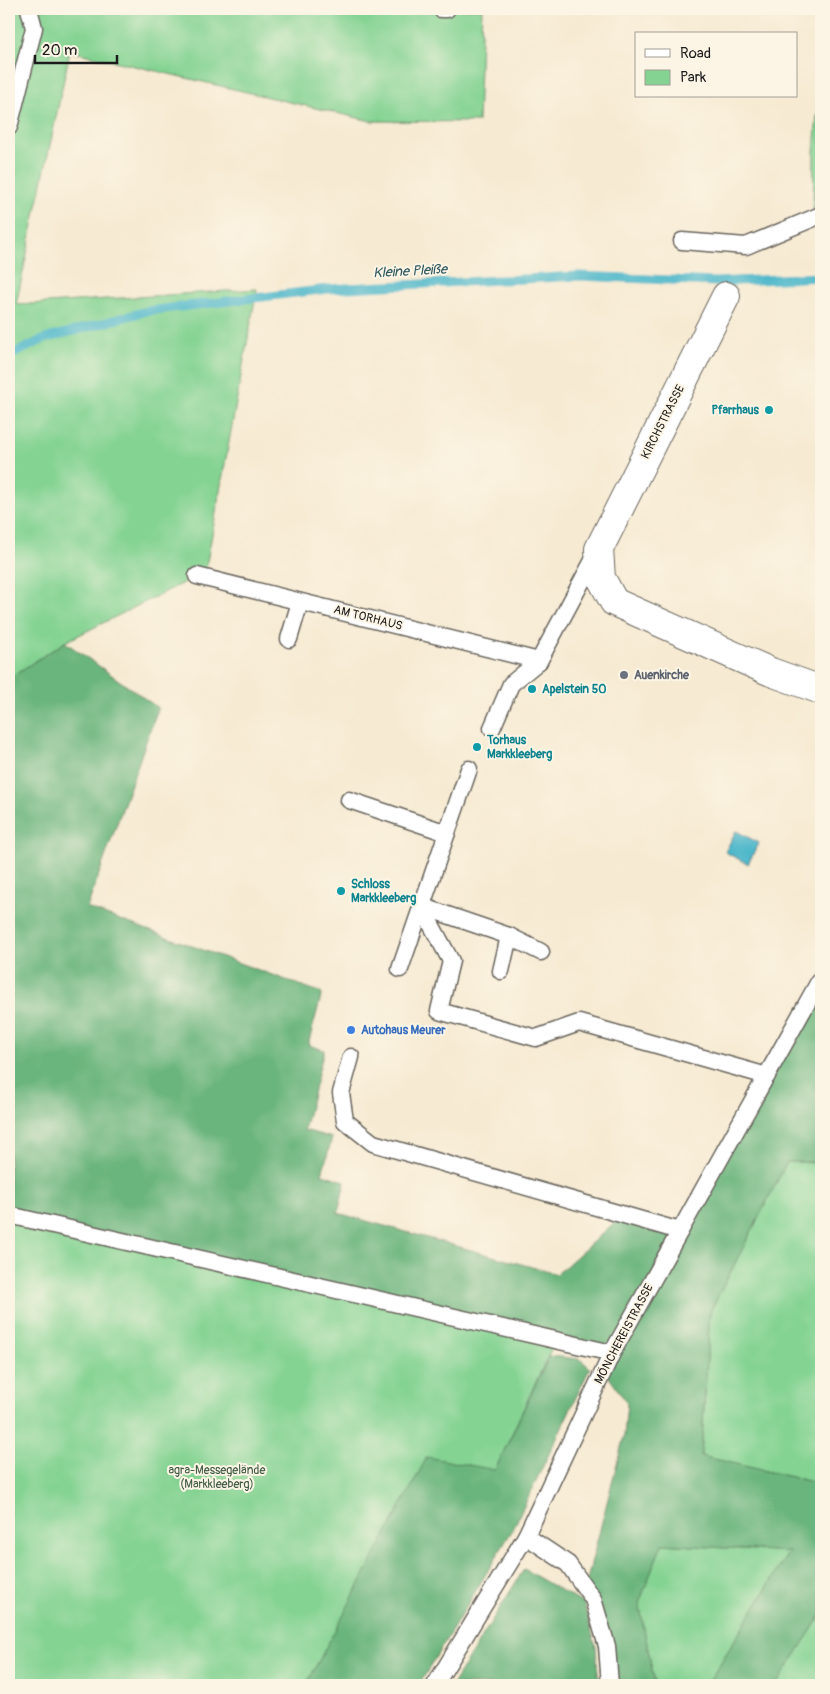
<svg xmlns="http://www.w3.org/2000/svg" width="830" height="1694" font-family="Pangolin,sans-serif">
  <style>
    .green { fill: #84d393; stroke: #507858 }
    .forest { fill: #6bb57d; stroke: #44684c }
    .water { fill: #4db7ca; stroke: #346a73 }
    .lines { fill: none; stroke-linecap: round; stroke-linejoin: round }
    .stream { stroke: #4db7ca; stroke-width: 9 }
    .service-casing { stroke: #68645c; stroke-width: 19 }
    .minor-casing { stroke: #68645c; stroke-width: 30 }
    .service { stroke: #fff; stroke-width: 16 }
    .minor { stroke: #fff; stroke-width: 28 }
    .culture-dot { fill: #0f9aa8; stroke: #fcf5e5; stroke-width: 2 }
    .worship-dot { fill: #6b7280; stroke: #fcf5e5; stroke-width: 2 }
    .shop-dot { fill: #3f7fe0; stroke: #fcf5e5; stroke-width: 2 }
    .labels { text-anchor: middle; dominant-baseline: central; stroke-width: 4; stroke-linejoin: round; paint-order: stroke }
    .culture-label { font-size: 12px; font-weight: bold; fill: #0d838f; stroke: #fcf5e5; text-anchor: start }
    .street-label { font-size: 12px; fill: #1c1c1c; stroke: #fcf5e5 }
    .worship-label { font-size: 12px; font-weight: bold; fill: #5b616d; stroke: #fcf5e5; text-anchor: start }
    .shop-label { font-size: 12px; font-weight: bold; fill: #366cbe; stroke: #fcf5e5; text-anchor: start }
    .park-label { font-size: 12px; fill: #405c46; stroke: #fcf5e5 }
    .water-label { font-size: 14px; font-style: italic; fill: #305a62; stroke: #fcf5e5 }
  </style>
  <rect width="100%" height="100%" fill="#fcf5e5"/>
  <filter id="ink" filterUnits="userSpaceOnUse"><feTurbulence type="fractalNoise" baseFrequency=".02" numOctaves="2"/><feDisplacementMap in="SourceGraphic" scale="10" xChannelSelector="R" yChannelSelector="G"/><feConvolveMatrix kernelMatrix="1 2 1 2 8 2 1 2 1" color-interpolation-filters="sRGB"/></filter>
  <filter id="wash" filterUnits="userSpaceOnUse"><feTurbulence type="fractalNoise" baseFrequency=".0096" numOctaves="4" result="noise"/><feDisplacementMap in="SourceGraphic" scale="20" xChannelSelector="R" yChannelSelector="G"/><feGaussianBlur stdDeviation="1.12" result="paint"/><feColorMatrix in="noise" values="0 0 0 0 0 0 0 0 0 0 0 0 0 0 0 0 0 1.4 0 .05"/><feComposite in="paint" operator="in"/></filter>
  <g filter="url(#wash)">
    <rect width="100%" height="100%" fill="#f6ead2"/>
    <g class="green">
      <path d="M9,9H482L478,122L371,121L70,51L16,305L257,289L204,578L197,576L65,642L9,678Z"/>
      <path d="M817,114H821V215L813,218L814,152Z"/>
      <path d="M787,1162H821V1484L701,1456L710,1312Z"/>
      <path d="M9,1215L555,1341L495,1470L368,1685H9Z"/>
      <path d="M662,1544L789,1552L707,1685H655L639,1603Z"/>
      <path d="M821,1615V1685H776Z"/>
    </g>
    <g class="forest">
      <path d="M65,642L158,708L87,908L322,993L308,1045L324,1050L304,1130L332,1138L322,1174L345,1181L338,1213L557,1274L623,1215L680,1231L821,978V1162H787L710,1312L701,1456L821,1484V1615L776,1685H707L789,1552L662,1544L639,1603L655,1685H610L585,1588L624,1436L627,1403L604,1370L612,1353L9,1215V678Z"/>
      <path d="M549,1356L580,1359L590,1368L513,1529L419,1685H306L427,1457L495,1470Z"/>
      <path d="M524,1569L584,1604L596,1647L599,1685H452Z"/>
    </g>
    <path class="water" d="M736,831L759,843L748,864L725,852Z"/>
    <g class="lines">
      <path class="stream" d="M9,356L44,339L147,311L328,289L579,276L716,282L821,277"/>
    </g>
  </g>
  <g filter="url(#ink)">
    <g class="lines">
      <g class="service-casing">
        <g id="service">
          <path d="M441,9H447"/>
          <path d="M9,127L34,28L29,9"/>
          <path d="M682,241L746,246L821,215"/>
          <path d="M197,576L539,661"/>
          <path d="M289,639L300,602"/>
          <path d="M492,728L511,684L539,661L597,553"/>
          <path d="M349,800L447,833"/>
          <path d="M421,906L451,961L439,1011L536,1038L579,1023L767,1076"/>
          <path d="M421,906L509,936"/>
          <path d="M400,969L469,769"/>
          <path d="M501,971L509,936L541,952"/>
          <path d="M351,1057L341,1093L345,1121L373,1143L680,1231"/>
          <path d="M9,1215L612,1353"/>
          <path d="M526,1536L568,1564L593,1599L607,1646L610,1685"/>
          <path d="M435,1685L526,1536L612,1353L821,978"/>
        </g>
      </g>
      <g class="minor-casing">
        <path id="minor" d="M726,296L599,549L601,578L614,602L771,672L821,690"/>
      </g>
      <use href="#service" class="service"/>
      <use href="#minor" class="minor"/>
    </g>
  </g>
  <g class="culture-dot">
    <circle cx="769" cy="410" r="5"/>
    <circle cx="532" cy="689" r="5"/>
    <circle cx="477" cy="747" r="5"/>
    <circle cx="341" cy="891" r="5"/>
  </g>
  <circle class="worship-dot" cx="624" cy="675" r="5"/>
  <circle class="shop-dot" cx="351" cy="1030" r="5"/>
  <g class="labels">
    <g class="culture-label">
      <text x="759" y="410" text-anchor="end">Pfarrhaus</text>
      <text x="542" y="689">Apelstein 50</text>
      <text x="487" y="740">Torhaus<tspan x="487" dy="14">Markkleeberg</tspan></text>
      <text x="351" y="884">Schloss<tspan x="351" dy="14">Markkleeberg</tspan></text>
    </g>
    <g class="street-label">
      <text transform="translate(663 422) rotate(-63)">KIRCHSTRASSE</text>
      <text transform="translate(368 618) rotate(14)">AM TORHAUS</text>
      <text transform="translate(624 1334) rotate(-62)">MÖNCHEREISTRASSE</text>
    </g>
    <g class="worship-label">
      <text x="634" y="675">Auenkirche</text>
    </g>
    <g class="shop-label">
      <text x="361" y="1030">Autohaus Meurer</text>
    </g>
    <g class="park-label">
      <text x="217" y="1470">agra-Messegelände<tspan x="217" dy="14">(Markkleeberg)</tspan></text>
    </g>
    <g class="water-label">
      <text transform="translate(410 271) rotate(-3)">Kleine Pleiße</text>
    </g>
  </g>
  <rect width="830" height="1694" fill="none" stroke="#fcf5e5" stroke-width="30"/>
  <rect x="635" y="32" width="162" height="65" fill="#fcf5e5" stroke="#a29e95"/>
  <rect x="645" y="49" width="25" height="8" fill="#ffffff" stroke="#a29e95"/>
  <text x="680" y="58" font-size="15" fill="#1c1c1c">Road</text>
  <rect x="645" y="70" width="25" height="15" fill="#84d393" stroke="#a29e95"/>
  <text x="680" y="82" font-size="15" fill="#1c1c1c">Park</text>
  <path d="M35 55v8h82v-8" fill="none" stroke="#1c1c1c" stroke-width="2.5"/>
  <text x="42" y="55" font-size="15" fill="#1c1c1c" stroke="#fcf5e5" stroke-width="4" paint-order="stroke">20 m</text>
</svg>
